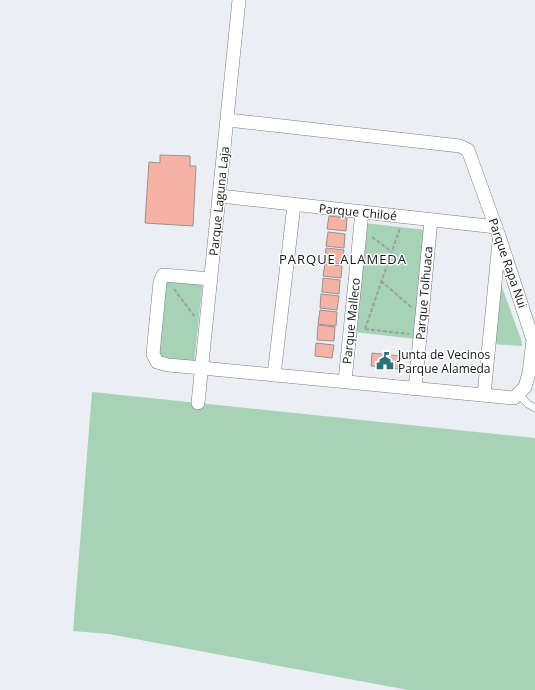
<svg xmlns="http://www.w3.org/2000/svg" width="535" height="690" font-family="'Open Sans',sans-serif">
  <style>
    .green { fill: #a6d2b6 }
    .building { fill: #f7b2a6; stroke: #979190 }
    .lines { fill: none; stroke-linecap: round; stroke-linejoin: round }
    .service-casing { stroke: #797c80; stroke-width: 8 }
    .minor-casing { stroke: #797c80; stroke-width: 14 }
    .path { stroke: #9da0a3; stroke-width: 2; stroke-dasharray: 4 2; stroke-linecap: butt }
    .service { stroke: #fff; stroke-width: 7 }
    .minor { stroke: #fff; stroke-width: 13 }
    .labels { text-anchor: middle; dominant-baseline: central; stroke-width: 3; stroke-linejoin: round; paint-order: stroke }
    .street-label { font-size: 12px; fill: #131516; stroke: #fff }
    .poi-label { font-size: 12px; fill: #131516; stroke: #fff; text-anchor: start }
    .neighbourhood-label { font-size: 13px; letter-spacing: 1px; fill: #131516; stroke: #fff }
  </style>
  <rect width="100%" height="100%" fill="#ebeff3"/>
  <g class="green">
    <path d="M364,223L426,230L415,339L354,332Z"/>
    <path d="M203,280L194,364L160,359L159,353L166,282Z"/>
    <path d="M500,282L521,339L522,346L493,344Z"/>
    <path d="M92,392L535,438V690H408L109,634L73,631Z"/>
  </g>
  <g class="building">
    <path d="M160,155L190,156V166H196L193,226L145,223L149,162L160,163Z"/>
    <path d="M329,216L347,218L346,231L327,229Z"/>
    <path d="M328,232L345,234L344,248L326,246Z"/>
    <path d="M326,248L344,250L342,264L325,262Z"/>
    <path d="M325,264L342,266L341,278L323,276Z"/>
    <path d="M323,278L340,280L339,294L322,292Z"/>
    <path d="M321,294L339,296L337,310L320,308Z"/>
    <path d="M320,310L337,312L336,326L318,324Z"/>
    <path d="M318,325L335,327L334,341L317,340Z"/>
    <path d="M316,343L334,345L332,358L315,356Z"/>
    <path d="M372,353L400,356L398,369L371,366Z"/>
  </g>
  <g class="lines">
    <g class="service-casing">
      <path id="service" d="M518,394L528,404L535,408"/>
    </g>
    <g class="minor-casing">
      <g id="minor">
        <path d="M220,196L496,227"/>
        <path d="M211,279L163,275L160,282L153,354L157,362L168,365L202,368L514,398L525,387L529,373L533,340L499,236L468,150L460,146L228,120"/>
        <path d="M274,375L294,205"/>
        <path d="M345,381L362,212"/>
        <path d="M415,389L431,220"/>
        <path d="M484,395L499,242"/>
        <path d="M198,403L239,0"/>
      </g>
    </g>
    <g class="path">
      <path d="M372,237L392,252"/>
      <path d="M381,281L411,307"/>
      <path d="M174,289L195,317"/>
      <path d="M365,329L400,228"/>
      <path d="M365,329L409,334"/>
    </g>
    <use href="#service" class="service"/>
    <use href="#minor" class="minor"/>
  </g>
  <defs>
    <g id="civic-bare" transform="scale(1.38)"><path d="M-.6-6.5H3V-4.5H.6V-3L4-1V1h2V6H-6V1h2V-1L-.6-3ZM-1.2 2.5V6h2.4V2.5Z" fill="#29727a" stroke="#fff" stroke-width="2.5" paint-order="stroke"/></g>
  </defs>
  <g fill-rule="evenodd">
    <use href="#civic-bare" x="385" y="361"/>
  </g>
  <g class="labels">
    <g class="street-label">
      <text transform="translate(219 201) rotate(-84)">Parque Laguna Laja</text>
      <text transform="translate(358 212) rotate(6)">Parque Chiloé</text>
      <text transform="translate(508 263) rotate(71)">Parque Rapa Nui</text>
      <text transform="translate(424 293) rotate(-85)">Parque Tolhuaca</text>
      <text transform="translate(351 321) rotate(-84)">Parque Malleco</text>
    </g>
    <g class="poi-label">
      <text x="398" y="354">Junta de Vecinos<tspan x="398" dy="14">Parque Alameda</tspan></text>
    </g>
    <g class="neighbourhood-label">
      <text x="343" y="259">PARQUE ALAMEDA</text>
    </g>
  </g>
</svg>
